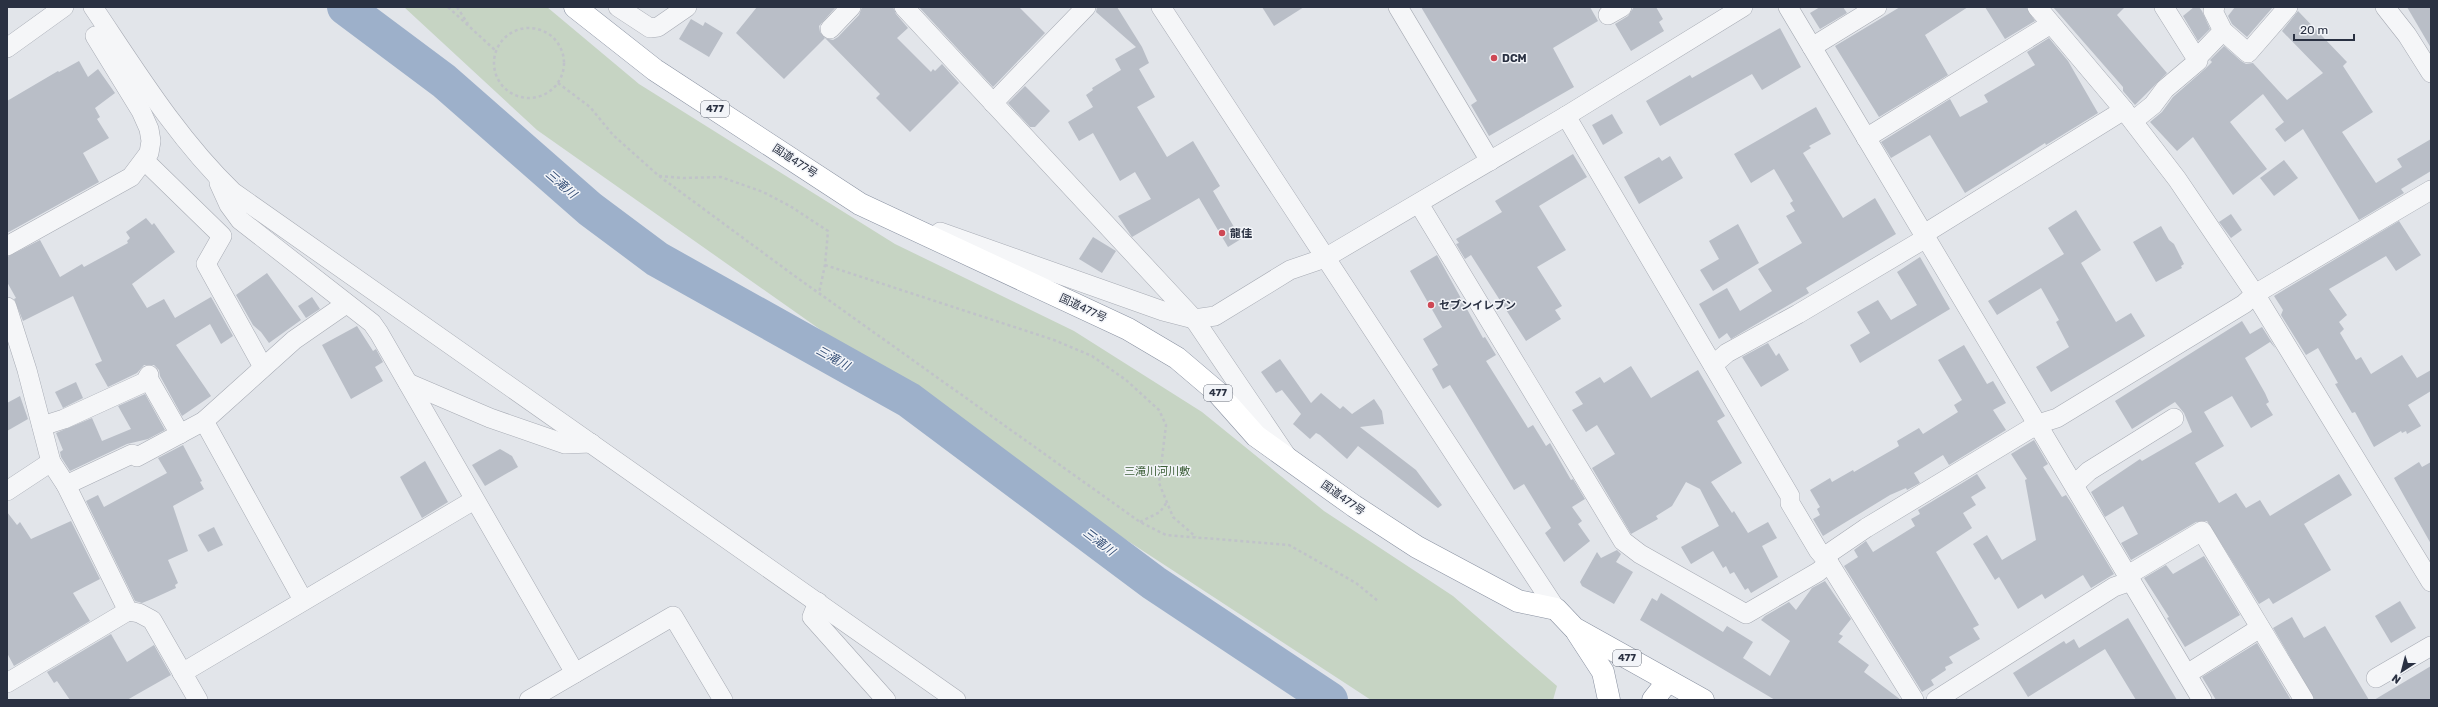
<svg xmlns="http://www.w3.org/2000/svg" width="2438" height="707" font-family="Rubik,'Noto Sans JP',sans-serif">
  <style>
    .green { fill: #c6d4c3 }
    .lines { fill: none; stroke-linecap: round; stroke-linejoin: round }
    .river { stroke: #9db0ca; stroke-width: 36 }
    .building { fill: #b9bec7 }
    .minor-casing { stroke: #a7abb4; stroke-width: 20 }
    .highway-casing { stroke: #8991a1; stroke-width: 23 }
    .path { stroke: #c0c3c9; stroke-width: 2.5; stroke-dasharray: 3 3; stroke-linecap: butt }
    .minor { stroke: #f5f6f8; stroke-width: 19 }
    .highway { stroke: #fff; stroke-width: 22 }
    .poi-dot { fill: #ce4855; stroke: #f2f4f8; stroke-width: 1.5 }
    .labels { text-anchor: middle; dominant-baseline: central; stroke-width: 3; stroke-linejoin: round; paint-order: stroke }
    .shield { fill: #f2f4f8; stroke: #666c79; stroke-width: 1 }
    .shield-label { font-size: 10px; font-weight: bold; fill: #2a3142 }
    .poi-label { font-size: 11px; font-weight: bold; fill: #2a3142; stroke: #f2f4f8; text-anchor: start }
    .street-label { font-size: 11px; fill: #2a3142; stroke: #f2f4f8 }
    .park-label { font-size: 11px; fill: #3c5e37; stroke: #f2f4f8 }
    .water-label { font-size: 12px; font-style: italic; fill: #344e76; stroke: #f2f4f8 }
  </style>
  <rect width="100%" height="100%" fill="#e2e5ea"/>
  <path class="green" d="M404,7H547L639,84L895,244L1074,331L1202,412L1324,511L1453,596L1557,686L1553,700H1371L1108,528L828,335L537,130Z"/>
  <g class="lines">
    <path class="river" d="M345,7L444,81L590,209L657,259L909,400L1154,583L1330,700"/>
  </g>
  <g class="building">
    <path d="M757,7H836L819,26L820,32L825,38L784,79L736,33Z"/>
    <path d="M862,7H893L896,14L908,28L897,38L931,72L933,69L935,71L942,64L959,83L910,132L876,98L880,94L825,38L833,40L838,37L859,15Z"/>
    <path d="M919,7H1019L1045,33L993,87Z"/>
    <path d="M1097,7H1117L1142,47L1149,63L1139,69L1155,97L1137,107L1167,157L1193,141L1220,186L1213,191L1241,239L1228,247L1199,198L1132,237L1118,216L1151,199L1135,172L1120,181L1093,133L1079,141L1068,122L1093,107L1086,95L1093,90L1092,88L1121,70L1115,59L1136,47L1096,12Z"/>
    <path d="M1262,7H1304L1274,26Z"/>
    <path d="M1421,7H1590L1598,21L1553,48L1574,87L1489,136L1471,105L1477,101Z"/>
    <path d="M1634,7H1656L1663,19L1659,22L1664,31L1631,51L1615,24L1628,16Z"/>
    <path d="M1820,7H1843L1847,13L1820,29L1810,13Z"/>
    <path d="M1900,7H1968L1925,35L1948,75L1879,117L1835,46Z"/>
    <path d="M1985,7H2026L2035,21L2005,39Z"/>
    <path d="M2053,7H2125L2117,15L2167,73L2135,105L2123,91V87Z"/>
    <path d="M2194,7H2199L2202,11L2210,29L2198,41L2183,16Z"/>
    <path d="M2235,7H2273L2247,37L2232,24L2228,16Z"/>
    <path d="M2407,7H2431V48Z"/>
    <path d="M2298,11L2347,62L2343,66L2373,112L2342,132L2376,183L2402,167L2397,159L2431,139V171L2401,189L2404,193L2359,220L2303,129L2285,142L2275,129L2284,122L2263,94L2230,122L2267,169L2233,195L2193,137L2177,151L2150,122L2162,112L2173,97L2205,69L2212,62L2210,60L2224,46L2241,61L2246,64L2253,63L2287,100L2323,73L2282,31Z"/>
    <path d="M691,19L703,26L705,22L723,33L709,57L679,39Z"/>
    <path d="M1780,28L1801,67L1762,90L1752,74L1660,126L1646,101L1690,75L1692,78Z"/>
    <path d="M2049,38L2068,61L2098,113L2046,145L2045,143L1965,193L1930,135L1891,158L1881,142L1950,99L1960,117L1988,102L1984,95L2035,65L2027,52Z"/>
    <path d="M79,61L88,77L98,69L115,93L95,108L100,117L97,119L109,138L83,153L99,182L7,233V101L58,71L59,72Z"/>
    <path d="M1025,86L1050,111L1035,127H1030L1008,103Z"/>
    <path d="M1816,107L1831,134L1809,146L1811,148L1803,153L1843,218L1875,198L1896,234L1806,288L1809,293L1731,339L1727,333L1719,339L1699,304L1727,288L1740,311L1772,291L1758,269L1802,243L1786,216L1795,211L1790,203L1793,201L1774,169L1751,183L1734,154Z"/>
    <path d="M1612,114L1623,133L1603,145L1592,125Z"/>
    <path d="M1573,154L1587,177L1539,206L1566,250L1537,267L1562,306L1555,310L1561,319L1526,341L1471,255L1465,259L1456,244L1459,243L1456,239L1502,212L1495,201Z"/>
    <path d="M1670,156L1683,178L1639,204L1624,177L1659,157L1662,161Z"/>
    <path d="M2284,160L2298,178L2274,196L2260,178Z"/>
    <path d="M2076,210L2101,250L2081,263L2116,322L2131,313L2145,336L2051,392L2036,367L2069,347L2056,322L2059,320L2041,288L1997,315L1988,301L2064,254L2048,228Z"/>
    <path d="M2231,214L2242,230L2231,238L2219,222Z"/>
    <path d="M146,218L152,225L154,223L175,252L132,284L147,308L164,299L175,318L211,297L233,336L221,344L210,324L176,345L211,396L182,416L160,376L159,370L154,365H144L137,373L108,387L95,364L102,361L73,296L23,321L14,299L16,298L7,282V257L40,240L60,277L82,264L84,267L128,243L127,241L130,238L126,232Z"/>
    <path d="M2399,221L2421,255L2396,271L2386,256L2329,289L2347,315L2339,322L2344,329L2340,333L2356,360L2361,357L2371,374L2402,355L2417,378L2431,370V391L2408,405L2421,426L2407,434L2406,431L2402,433L2401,431L2374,447L2355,412L2352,413L2335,384L2338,383L2318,348L2306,355L2281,315L2283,310L2274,296Z"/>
    <path d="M1738,224L1759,263L1713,291L1700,270L1719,259L1709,241Z"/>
    <path d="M2161,226L2169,240L2174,244L2184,264L2181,266L2182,268L2156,282L2133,242Z"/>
    <path d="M1093,237L1116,251L1102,273L1079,259Z"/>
    <path d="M1437,255L1483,338L1485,337L1496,355L1486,361L1528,428L1533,425L1546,446L1550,443L1571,480L1573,479L1585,499L1572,507L1582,521L1578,524L1590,541L1564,562L1545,533L1551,528L1524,484L1514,490L1450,385L1443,389L1432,369L1438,365L1423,339L1442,327L1410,271Z"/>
    <path d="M1920,257L1950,309L1860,363L1850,345L1870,333L1857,312L1878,300L1891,320L1917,305L1897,272Z"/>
    <path d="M267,273L301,320L269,343L261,332L253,325L236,295Z"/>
    <path d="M312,297L320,309L306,318L298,306Z"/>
    <path d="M2242,321L2250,334L2262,327L2276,349L2270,342L2245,358L2265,393L2269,402L2266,404L2273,415L2251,428L2232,396L2204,412L2224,446L2195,463L2219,503L2236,493L2246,508L2260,500L2270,516L2339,474L2352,495L2304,524L2331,570L2273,604L2269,598L2259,604L2207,521L2196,522L2131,560L2121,543L2138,534L2123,506L2105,517L2091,492L2140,459L2142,461L2192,432L2184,413L2175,402L2132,429L2115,401Z"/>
    <path d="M357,326L373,351L376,349L383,362L375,367L383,381L351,399L322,345Z"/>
    <path d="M1768,343L1776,356L1779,353L1789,370L1761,387L1742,357Z"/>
    <path d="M1964,345L1987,384L1993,381L2006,403L1993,410L2006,430L1949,465L1943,455L1914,473L1920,483L1907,490L1906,488L1890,495L1823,536L1813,519L1820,515L1817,509L1820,507L1810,490L1830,478L1832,482L1853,470L1854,472L1899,446L1897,441L1919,428L1923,434L1958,412L1954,405L1962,400L1938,360Z"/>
    <path d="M1280,359L1311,403L1321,393L1340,409L1343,406L1352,414L1374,399L1382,411L1384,424L1360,427L1416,470L1442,505L1438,508L1358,446L1347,459L1320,435L1316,433L1310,439L1293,424L1301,414L1282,390L1276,393L1261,372Z"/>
    <path d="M1631,366L1651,398L1698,370L1725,416L1717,421L1742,463L1711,482L1732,513L1734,511L1748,533L1768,522L1777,538L1762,546L1778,577L1751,593L1748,588L1745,590L1734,572L1730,574L1726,566L1723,568L1713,551L1691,564L1681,547L1719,526L1700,489L1686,482L1672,506L1656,516L1658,519L1631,534L1592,468L1615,454L1597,425L1586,432L1572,410L1583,404L1575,392L1600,377L1604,383Z"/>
    <path d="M76,382L83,398L63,408L55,392Z"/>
    <path d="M145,394L165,430L148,439L127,444L70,471L61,457L60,452L63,450L56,433L92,418L102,441L131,429L118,406Z"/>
    <path d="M20,396L28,419L7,431V403Z"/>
    <path d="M2034,440L2048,464L2043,467L2062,497L2066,495L2072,504L2114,574L2091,588L2083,575L2045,599L2042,594L2018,609L1999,577L1995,580L1973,544L1987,535L2002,560L2036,540L2025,480L2027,479L2011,454Z"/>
    <path d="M183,445L202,481L200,482L204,489L173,506L188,551L168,560L178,583L175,585L176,588L152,599L142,603L135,601L86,501L98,495L104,507L167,473L158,458Z"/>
    <path d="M500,449L512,456L518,467L485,486L472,465Z"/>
    <path d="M425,461L448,502L422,518L400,477Z"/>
    <path d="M2419,462L2422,467L2431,462V544L2394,478Z"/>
    <path d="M1977,474L1986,488L1971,497L1976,505L1963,513L1972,528L1936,552L1979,625L1973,628L1980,639L1949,657L1953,663L1945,667L1946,670L1931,680L1934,685L1922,692L1844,566L1858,557L1854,550L1866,541L1873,552L1915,526L1911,519L1920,514L1918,510Z"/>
    <path d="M7,512L17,525L20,522L31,539L71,521L100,579L73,593L90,621L14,666L7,653Z"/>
    <path d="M214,527L223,545L208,552L198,535Z"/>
    <path d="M1617,550L1621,554L1616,562L1633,572L1614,604L1582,586L1580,582L1597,552L1601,558Z"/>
    <path d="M2204,556L2240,615L2185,647L2167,618L2169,617L2144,578L2166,565L2173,574Z"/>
    <path d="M1825,581L1851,619L1839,634L1843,636L1838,642L1869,665L1864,672L1901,700H1775L1640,620L1652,598L1657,601L1661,593L1723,632L1727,626L1753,642L1743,658L1770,676L1790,641L1761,620L1765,616L1789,602L1796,610L1812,588Z"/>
    <path d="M2400,601L2416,628L2391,643L2375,616Z"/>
    <path d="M2292,617L2304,638L2325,626L2369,700H2315L2273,628Z"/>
    <path d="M2128,618L2177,700H2136L2105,649L2028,697L2013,673L2064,641L2066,644L2074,639L2079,648Z"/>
    <path d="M111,634L127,662L154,645L171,675L127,700H70L57,681L54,683L47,672Z"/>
    <path d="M2257,643L2291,700H2216L2202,677Z"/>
    <path d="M2431,666V700H2374Z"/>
  </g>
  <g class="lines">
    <g class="minor-casing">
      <g id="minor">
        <path d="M93,7C136,71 177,138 233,192L956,700"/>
        <path d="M618,7L650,28L658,27L687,7"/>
        <path d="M904,7L1194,319L1286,455"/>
        <path d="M1161,7L1556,609"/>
        <path d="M1398,7L1490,161"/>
        <path d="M1788,7L2202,700"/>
        <path d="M2037,7L2124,110L2177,179L2255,294L2431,582"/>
        <path d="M2215,7L2213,11L2223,31L2248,53L2288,7"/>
        <path d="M2385,7L2407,35L2431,73"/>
        <path d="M1608,15L1622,7"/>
        <path d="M830,29L851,7"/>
        <path d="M1812,47L1877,7"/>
        <path d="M7,48L64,7"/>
        <path d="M2196,59L2223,31"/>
        <path d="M993,103L1086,7"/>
        <path d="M1566,116L1790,496V503L1818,550L1829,563L1914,700"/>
        <path d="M2133,121L2153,105L2165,89L2198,61L2164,7"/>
        <path d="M1866,138L2051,24"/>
        <path d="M145,161L222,236L206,264L263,367"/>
        <path d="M219,183L229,205L240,220L372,323L379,333L575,673"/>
        <path d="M1419,204L1623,541L1640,554L1746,614L1818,572L1829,563"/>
        <path d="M940,232L1163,311L1194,319L1215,316L1290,270L1325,258L1566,116L1743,7"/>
        <path d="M1924,234L2124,110"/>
        <path d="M7,246L131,177L149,153L151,141L149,129L141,111L95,36"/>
        <path d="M7,307L27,370L51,462L66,485L128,611L139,613L152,620L198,700"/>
        <path d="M1713,365L1727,353L1798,314L1926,238"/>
        <path d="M148,378L180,434"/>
        <path d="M408,383L490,418L565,444L591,443"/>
        <path d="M204,421L303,600"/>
        <path d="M42,426L64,419L145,382L149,375"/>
        <path d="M66,485L132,454L137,457L204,421L294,340L346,304"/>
        <path d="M2074,485L2089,471L2174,418"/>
        <path d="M7,491L51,462"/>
        <path d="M1825,556L1866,528L2038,424L2057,418L2244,304L2255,294L2431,190"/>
        <path d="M2128,575L2202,531L2304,700"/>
        <path d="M818,602L812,617L886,700"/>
        <path d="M182,673L474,500"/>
        <path d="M2187,674L2260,628"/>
        <path d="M2376,678L2431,646"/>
        <path d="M7,683L128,611"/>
        <path d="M529,700L673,616L723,700"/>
        <path d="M1936,700L2114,587L2131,581"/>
      </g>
    </g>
    <g class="highway-casing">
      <g id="highway">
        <path d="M575,7L655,70L860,204L1128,329L1177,358L1217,392L1256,436L1354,506L1417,547L1518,601L1556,609L1574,628L1703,700"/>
        <path d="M1577,632L1603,672L1609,700"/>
        <path d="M1653,700L1668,681"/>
      </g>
    </g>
    <g class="path">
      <path d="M448,7L496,51"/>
      <path d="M457,7L468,24"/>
      <circle cx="529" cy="63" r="35"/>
      <path d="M558,83L590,107L613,135L659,176L792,274L1140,522L1166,535L1289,545L1356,583L1378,601"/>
      <path d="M659,176L684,178L721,177L763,192L790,206L828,231L825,265L819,293"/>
      <path d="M825,265L1054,340L1092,356L1126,380L1159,410L1166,425L1159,483L1173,517L1196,537"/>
      <path d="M1140,522L1160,512L1167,502"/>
    </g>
    <use href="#minor" class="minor"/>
    <use href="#highway" class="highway"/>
  </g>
  <g class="poi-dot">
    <circle cx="1494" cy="58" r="4"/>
    <circle cx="1222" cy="233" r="4"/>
    <circle cx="1431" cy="305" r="4"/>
  </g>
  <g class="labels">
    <g class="shield">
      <rect x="701" y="101" width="28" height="16" rx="3"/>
      <rect x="1204" y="385" width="28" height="16" rx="3"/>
      <rect x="1613" y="650" width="28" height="16" rx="3"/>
    </g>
    <g class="shield-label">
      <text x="715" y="109">477</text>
      <text x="1218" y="393">477</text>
      <text x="1627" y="658">477</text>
    </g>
    <g class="poi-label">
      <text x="1502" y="58">DCM</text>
      <text x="1230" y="233">龍佳</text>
      <text x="1439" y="305">セブンイレブン</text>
    </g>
    <g class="street-label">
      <text transform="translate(795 161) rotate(33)">国道477号</text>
      <text transform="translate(1083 308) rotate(25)">国道477号</text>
      <text transform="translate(1343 498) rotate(35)">国道477号</text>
    </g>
    <g class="park-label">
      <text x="1157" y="471">三滝川河川敷</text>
    </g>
    <g class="water-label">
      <text transform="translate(561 184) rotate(41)">三滝川</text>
      <text transform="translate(833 358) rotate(29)">三滝川</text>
      <text transform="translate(1099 542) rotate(37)">三滝川</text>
    </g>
  </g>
  <rect width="2438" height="707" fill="none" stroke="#2a3142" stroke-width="16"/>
  <g transform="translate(2402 671) rotate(216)" stroke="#f2f4f8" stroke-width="3" paint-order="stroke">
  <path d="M0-3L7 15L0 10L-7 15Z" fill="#2a3142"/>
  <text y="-6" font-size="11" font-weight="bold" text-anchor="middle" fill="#2a3142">N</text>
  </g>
  <path d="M2294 34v6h60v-6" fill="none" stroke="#2a3142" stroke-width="2"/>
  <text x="2300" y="34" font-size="12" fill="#2a3142" stroke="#f2f4f8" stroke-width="3" paint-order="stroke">20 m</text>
</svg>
